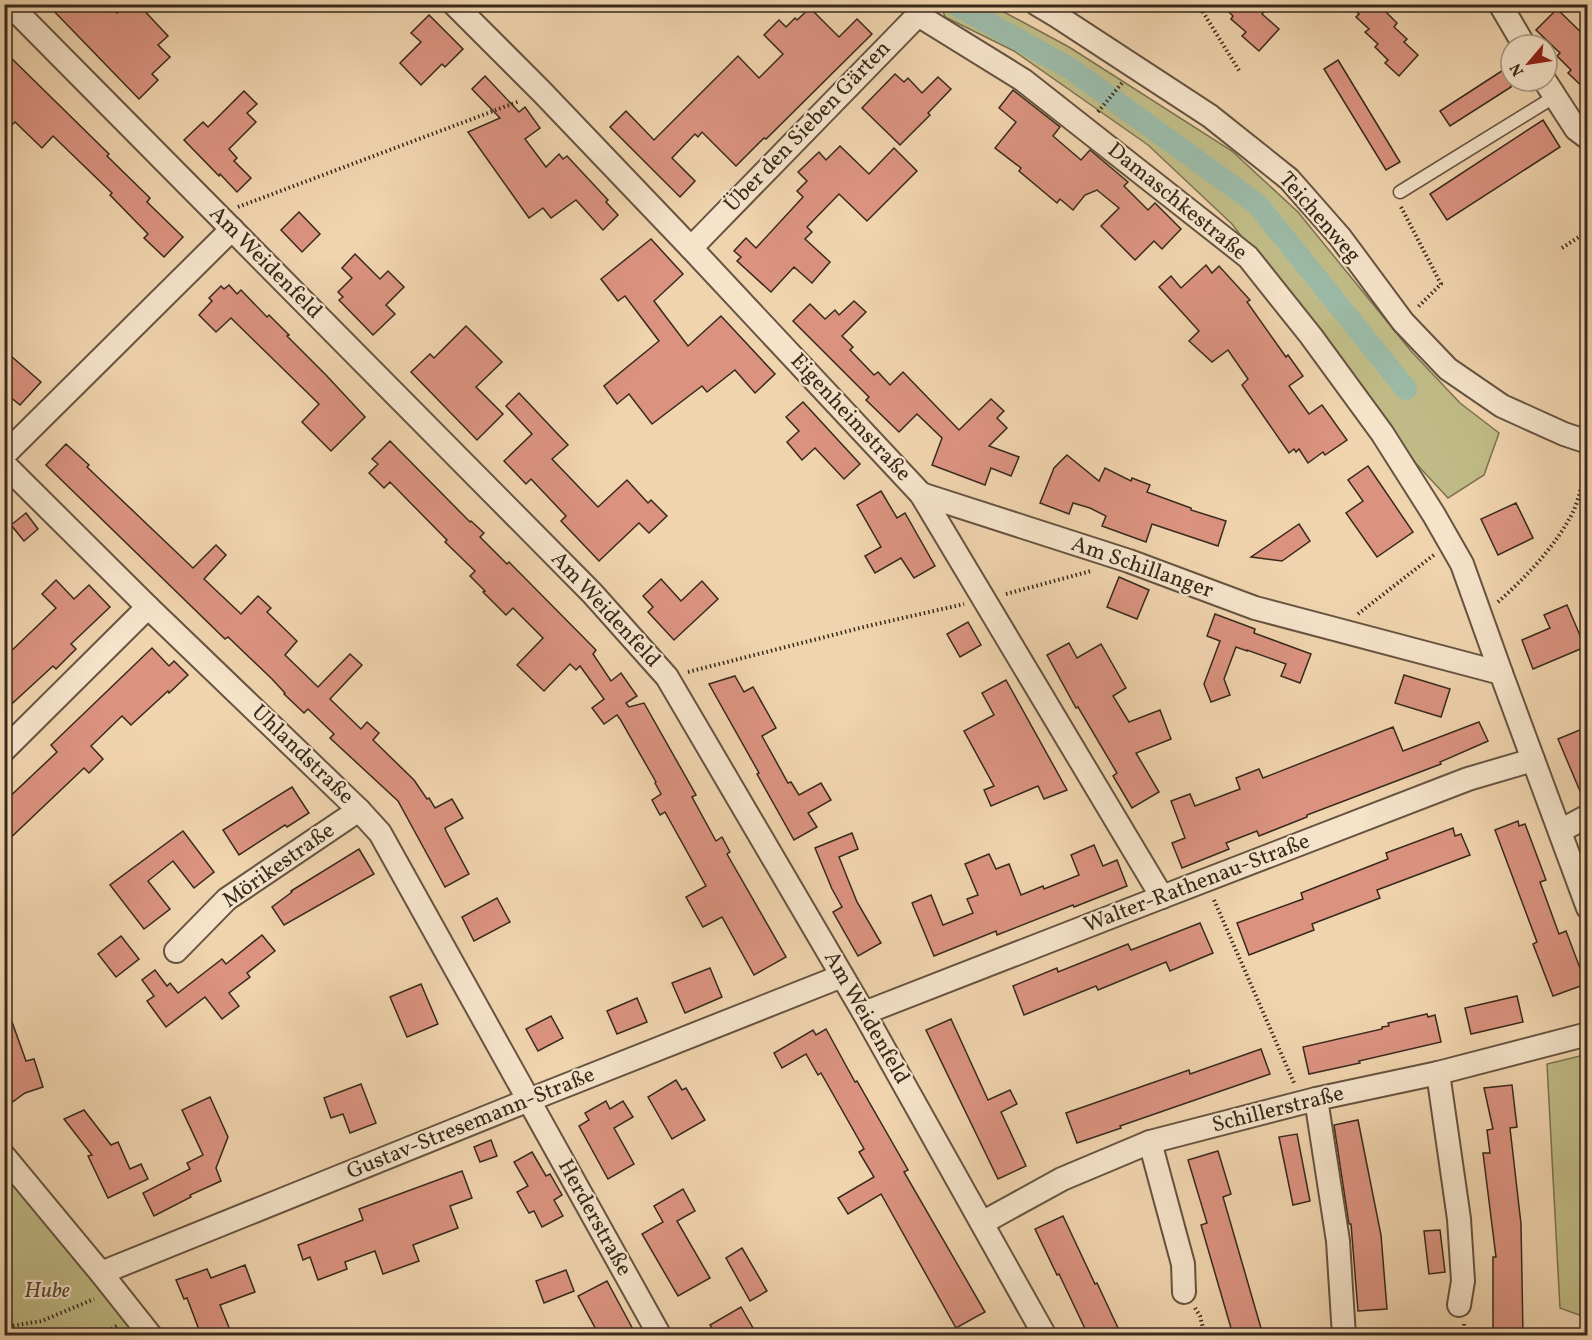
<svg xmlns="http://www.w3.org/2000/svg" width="1592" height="1340" font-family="Vollkorn,serif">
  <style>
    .green { fill: #c0bb86; stroke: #7c7251; stroke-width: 1.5 }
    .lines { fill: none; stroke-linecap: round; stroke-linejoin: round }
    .canal { stroke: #9bb9a6; stroke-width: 22 }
    .building { fill: #db9380; stroke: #382a1c; stroke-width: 1.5 }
    .lane-casing { stroke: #665440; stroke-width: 15 }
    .street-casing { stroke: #665440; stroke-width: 26 }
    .path { stroke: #382a1c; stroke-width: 4; stroke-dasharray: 1.5 3; stroke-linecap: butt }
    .lane { stroke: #f5e3ca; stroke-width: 12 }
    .street { stroke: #f5e3ca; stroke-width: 22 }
    .labels { text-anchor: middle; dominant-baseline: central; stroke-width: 4.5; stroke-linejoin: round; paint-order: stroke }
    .street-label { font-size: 22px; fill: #382a1c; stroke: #f5e3ca }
    .park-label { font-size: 22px; font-style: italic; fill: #534731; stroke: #f5e3ca }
  </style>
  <rect width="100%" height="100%" fill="#f0d4ae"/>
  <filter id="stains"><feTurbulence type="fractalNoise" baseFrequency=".00333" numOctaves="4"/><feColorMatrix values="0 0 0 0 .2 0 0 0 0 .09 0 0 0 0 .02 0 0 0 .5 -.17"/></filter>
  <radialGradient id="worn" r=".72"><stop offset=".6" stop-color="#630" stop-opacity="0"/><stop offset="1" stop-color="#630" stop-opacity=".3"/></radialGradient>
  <g class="green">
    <path d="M947,5H991L1069,47L1232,151L1298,212L1411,351L1460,403L1499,433L1484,475L1448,498L1410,457L1232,224L1148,145L1014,51L945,17L943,11Z"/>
    <path d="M1580,1056H1588L1587,1318L1560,1308L1547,1064Z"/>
    <path d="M5,1172L140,1335H5Z"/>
  </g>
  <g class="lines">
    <path class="canal" d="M954,4L1071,69L1257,204L1406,389"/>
  </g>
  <g class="building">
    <path d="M47,4H109L117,13L126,4H138L168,36L158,45L170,57L152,74L158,80L139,99Z"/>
    <path d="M1221,4H1271L1262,14L1279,29L1259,51L1242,36L1246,32L1231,19L1233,16Z"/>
    <path d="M1348,4H1378L1397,23L1394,27L1407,39L1404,42L1418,55L1399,76L1385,63L1388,60L1375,47L1378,44L1365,32L1369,29L1356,17L1359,14Z"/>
    <path d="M810,8L839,37L857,19L872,34L766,139L764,138L736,166L702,132L698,137L695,134L672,158L695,181L680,197L610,127L626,111L654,140L738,56L759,78L783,54L764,35L779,20L786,27L795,18L797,20Z"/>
    <path d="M1557,9L1587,38V91L1568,73L1571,70L1557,56L1560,53L1536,30Z"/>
    <path d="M429,15L463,49L445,67L442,64L421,85L400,63L421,42L411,33Z"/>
    <path d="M4,51L109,154L107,156L150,198L147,202L183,237L164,257L144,238L148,234L110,195L112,193L53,136L42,148L15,122L4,132Z"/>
    <path d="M1338,60L1400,162L1386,170L1324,69Z"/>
    <path d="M1511,65V87L1450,126L1440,111Z"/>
    <path d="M895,74L904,82L908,78L922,93L938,77L951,89L928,113L930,115L900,145L862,108Z"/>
    <path d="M485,76L519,112L525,107L540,128L525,139L546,167L559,154L563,159L567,156L608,200L606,202L618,215L603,230L576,200L551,218L543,208L529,218L468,132L500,118L472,89Z"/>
    <path d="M1013,90L1060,127L1053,136L1081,160L1090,150L1128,182L1124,186L1148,210L1155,203L1181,229L1162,249L1154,241L1135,260L1101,226L1119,208L1097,190L1085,195L1073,210L1060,199L1057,203L1019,171L1021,168L995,148L1016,122L999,108Z"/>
    <path d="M244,91L257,104L247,113L256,122L229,149L237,158L234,161L251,178L237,192L220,174L219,176L184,140L203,122L208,127Z"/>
    <path d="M1543,120L1560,147L1447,220L1430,194Z"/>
    <path d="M840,146L869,174L894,148L917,171L867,221L839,194L807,227L812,232L805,239L830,262L812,283L794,267L771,292L737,261L741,257L734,251L746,238L756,248L803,197L797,191L807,181L798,172L819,152L826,160Z"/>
    <path d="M299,212L320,234L302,252L281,230Z"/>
    <path d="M651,239L683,274L654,301L688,346L721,316L775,374L755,393L735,370L707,392L702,386L652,424L629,394L617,404L604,386L659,341L625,296L618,301L601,279Z"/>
    <path d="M355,254L380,279L388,271L404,287L386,305L395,314L373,335L339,300L343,297L338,292L352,278L342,268Z"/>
    <path d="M1206,265L1212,273L1219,266L1250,300L1247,302L1286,357L1288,355L1303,376L1289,386L1309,414L1322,405L1347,440L1325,455L1323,452L1308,463L1299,449L1296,452L1294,449L1289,453L1242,385L1248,379L1228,350L1212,362L1189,341L1199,331L1159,287L1171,276L1181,288Z"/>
    <path d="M229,285L237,294L241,290L267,317L269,315L289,335L287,336L326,375L365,417L331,451L302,422L319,404L231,318L216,332L199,315L212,301L209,298L221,286L224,289Z"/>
    <path d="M854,301L866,312L842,336L853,347L850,350L874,375L878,372L890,385L903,372L959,430L991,399L1004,411L997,418L1007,428L989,446L1019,457L1011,476L991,468L985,485L932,465L942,438L917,414L899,432L866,400L869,397L793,321L810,304L825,319L835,310L839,315Z"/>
    <path d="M466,326L502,362L476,387L503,414L477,440L411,372L430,354L434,358Z"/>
    <path d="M4,350L41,382L20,405L4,392Z"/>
    <path d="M519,393L568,445L552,459L598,507L627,480L648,503L651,500L667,516L649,533L639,523L599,561L561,521L566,516L531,479L526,484L504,461L532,434L506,406Z"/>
    <path d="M803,402L860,464L844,479L815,448L802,460L787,442L799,431L786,417Z"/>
    <path d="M390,441L470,522L471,521L484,533L480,537L507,564L509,562L596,650L593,654L611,681L621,673L637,696L626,703L629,707L644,703L696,795L692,797L716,841L722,837L730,852L727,854L786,957L754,975L722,917L703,927L686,897L706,886L665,812L660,815L652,800L661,794L655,783L656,782L620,719L617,715L604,724L592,708L604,699L580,666L576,670L570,664L544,691L517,665L543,638L513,608L506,615L483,592L485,591L470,576L475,571L445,542L447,540L390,482L384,488L369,473L378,464L372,459Z"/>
    <path d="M66,444L89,465L87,467L193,568L216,545L226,555L204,579L241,614L258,596L271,608L267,612L297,641L285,655L318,687L350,654L362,665L330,699L361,729L367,722L379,733L373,740L414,780L427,799L429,798L435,808L452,799L463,818L445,828L446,831L469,874L445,887L398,801L330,738L334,734L308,709L304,713L284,694L285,693L272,679L228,637L225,639L46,465Z"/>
    <path d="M1067,455L1099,481L1105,468L1131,481L1132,478L1150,485L1147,492L1191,508V510L1226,521L1218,546L1152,524L1146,542L1102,526L1106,516L1090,508L1073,503L1069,514L1040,503L1054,468Z"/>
    <path d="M1368,466L1413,532L1377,557L1346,513L1363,501L1348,480Z"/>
    <path d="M881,491L897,518L905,513L935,566L914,578L901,558L875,573L865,556L881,547L857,505Z"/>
    <path d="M1516,503L1533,538L1498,555L1481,519Z"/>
    <path d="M26,513L38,529L24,541L11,525Z"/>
    <path d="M1299,524L1310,541L1282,561L1251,557Z"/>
    <path d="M1119,577L1149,590L1137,619L1107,607Z"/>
    <path d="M661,579L681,601L702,581L718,599L674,640L648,612L653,607L643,596Z"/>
    <path d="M56,580L74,599L89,585L110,607L71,644L76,649L56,669L53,666L4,711V670L12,663L6,656L56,608L42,594Z"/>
    <path d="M1567,605L1585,647L1533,669L1522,640L1550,628L1544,615Z"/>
    <path d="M1215,614L1255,629L1254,633L1311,654L1300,683L1281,676L1286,664L1247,650V651L1236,647L1224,679L1230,695L1211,702L1204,684L1220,641L1207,636Z"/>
    <path d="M968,622L981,645L960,657L947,634Z"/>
    <path d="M1069,643L1077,658L1101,644L1126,688L1113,696L1129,722L1160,710L1171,739L1136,753L1159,792L1132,808L1113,776L1117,773L1078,707L1076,708L1047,655Z"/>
    <path d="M152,648L169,666L174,661L188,675L169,693L168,691L131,725L122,716L91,746L103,759L89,773L84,768L4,844V802L57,752L51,745Z"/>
    <path d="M1404,675L1450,689L1441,717L1395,703Z"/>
    <path d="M735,676L744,692L753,687L776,728L762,736L788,783L791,782L799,795L821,783L831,800L808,813L817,827L794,840L757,774L759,773L709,684Z"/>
    <path d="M1006,680L1067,790L1044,799L1038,786L991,806L984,790L994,786L964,731L994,715L982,693Z"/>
    <path d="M1479,722L1488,741L1440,762L1441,764L1307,815V817L1259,836L1257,831L1226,843L1229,849L1182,868L1172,843L1185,838L1171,801L1190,794L1195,806L1240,789L1236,778L1259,769L1263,778L1393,727L1403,751Z"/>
    <path d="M1587,727V803H1585L1558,739Z"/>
    <path d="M292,787L309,813L287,827L285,825L239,855L223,830Z"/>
    <path d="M1518,821L1519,826L1525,824L1546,880L1540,882L1559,934L1566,931L1586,984L1553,996L1533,944L1537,942L1495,830Z"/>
    <path d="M1453,828L1455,836L1461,834L1470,855L1377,890L1380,898L1312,924L1314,930L1249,955L1237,923L1303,899L1301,893L1388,859L1386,853Z"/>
    <path d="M183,831L214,872L194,888L173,861L148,881L170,909L144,929L110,885Z"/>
    <path d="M852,833L858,849L839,857L857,902L881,943L858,956L833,912L842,907L832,889L815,848Z"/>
    <path d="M1094,845L1103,866L1117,860L1127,886L1074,907L1073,905L997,935L996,931L934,956L912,903L931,895L943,925L973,913L967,899L978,895L965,864L989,854L996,869L1009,864L1021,895L1043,886L1044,889L1079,875L1071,855Z"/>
    <path d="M359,849L374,874L284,925L272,907L292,892L291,891Z"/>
    <path d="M497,898L510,922L474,941L462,917Z"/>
    <path d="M1200,923L1213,953L1170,971L1166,962L1098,990L1096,986L1024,1015L1013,986L1057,968L1058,972L1128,944L1131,950Z"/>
    <path d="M262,935L275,951L247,973L250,977L229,993L239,1006L222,1019L205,997L166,1027L147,1001L154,996L142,980L155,970L167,986L170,983L178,993L222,959L226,964Z"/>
    <path d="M121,936L139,959L116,977L98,954Z"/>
    <path d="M710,968L722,997L685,1013L672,983Z"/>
    <path d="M421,984L438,1024L407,1037L390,997Z"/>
    <path d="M1517,996L1523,1022L1471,1034L1465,1008Z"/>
    <path d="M637,998L647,1022L617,1034L607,1011Z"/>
    <path d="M4,1008H7L26,1061L34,1059L43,1087L25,1093L4,1108Z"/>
    <path d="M1427,1014L1428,1017L1435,1015L1441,1042L1359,1061L1360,1063L1309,1074L1303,1047L1382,1029V1027L1389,1026L1388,1023Z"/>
    <path d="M551,1016L563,1038L538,1051L526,1029Z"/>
    <path d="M951,1019L988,1100L1010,1090L1017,1104L1001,1112L1026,1166L998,1179L926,1030Z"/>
    <path d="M826,1029L855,1082L857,1081L908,1170L904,1172L985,1312L956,1328L881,1194L848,1214L838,1198L874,1177L859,1152L864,1149L821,1073L818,1075L806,1054L782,1068L774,1053L813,1030L816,1035Z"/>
    <path d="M1261,1049L1270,1074L1120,1126L1121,1128L1077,1143L1066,1113L1189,1070L1190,1074Z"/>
    <path d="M676,1080L682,1090L686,1088L705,1120L672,1139L648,1097Z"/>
    <path d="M361,1084L376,1123L350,1133L343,1114L331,1118L324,1098Z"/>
    <path d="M1512,1085L1517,1127L1510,1128L1521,1224L1523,1335H1493V1257H1496L1483,1153H1490L1487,1130L1493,1129L1484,1088Z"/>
    <path d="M210,1097L228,1137L216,1168L221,1181L190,1195L191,1197L154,1216L143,1193L190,1169L187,1163L203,1155L182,1110Z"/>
    <path d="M606,1101L610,1109L623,1101L633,1117L614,1128L634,1164L608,1179L579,1126L589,1120L585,1113Z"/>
    <path d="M84,1110L111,1145L118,1142L130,1169L141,1164L148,1179L108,1198L88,1156L92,1155L64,1119Z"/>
    <path d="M1358,1120L1381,1235L1387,1309L1358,1311L1351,1224H1349L1334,1125Z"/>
    <path d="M1297,1134L1310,1201L1293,1205L1279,1137Z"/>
    <path d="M491,1140L497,1156L480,1162L474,1147Z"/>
    <path d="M1218,1151L1231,1194L1223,1197L1263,1335H1233L1201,1225L1207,1223L1188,1160Z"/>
    <path d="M532,1152L546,1176L550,1174L562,1195L554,1200L563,1216L542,1227L534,1211L529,1213L517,1192L528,1186L514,1162Z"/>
    <path d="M462,1171L472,1198L450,1206L458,1228L413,1245L419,1261L383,1274L375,1251L345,1262L347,1269L318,1280L310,1257L303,1260L298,1245L363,1220L359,1209Z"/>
    <path d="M683,1189L695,1211L677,1221L710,1278L678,1296L642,1234L663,1222L654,1206Z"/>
    <path d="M1063,1216L1095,1284L1097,1283L1119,1330L1107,1335H1088L1059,1274L1057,1275L1035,1229Z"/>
    <path d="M1440,1230L1445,1272L1429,1274L1424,1231Z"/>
    <path d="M742,1248L767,1291L750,1301L726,1258Z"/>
    <path d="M245,1265L255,1292L220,1305L232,1335H201L187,1298L184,1299L176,1280L207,1269L211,1278Z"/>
    <path d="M566,1270L574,1291L544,1303L536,1281Z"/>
    <path d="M607,1281L636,1335H599L578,1296Z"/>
    <path d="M741,1307L757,1335H716L710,1325Z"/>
  </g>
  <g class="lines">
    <g class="lane-casing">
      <path id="lane" d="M1400,192L1554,97"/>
    </g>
    <g class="street-casing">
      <g id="street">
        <path d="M9,4L592,593L667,677L864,1013L1045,1336"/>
        <path d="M454,4L542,92L691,248L921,494L1162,897"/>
        <path d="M1037,4L1057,16L1210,116L1289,179L1340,237L1403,322L1448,369L1502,406L1564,434L1588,442"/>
        <path d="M1500,4L1524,45"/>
        <path d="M918,15L1023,80L1248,257L1311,336L1382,433L1434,515L1462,564L1501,673"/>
        <path d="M1545,81L1576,129L1588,138"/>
        <path d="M691,248L918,15L923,4"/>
        <path d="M4,455L232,229"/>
        <path d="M4,464L148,607L359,810L380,833L660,1336"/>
        <path d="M921,494L1129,561L1255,608L1501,673L1588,908"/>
        <path d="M4,750L148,607"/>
        <path d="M1560,831L1588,816"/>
        <path d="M176,951L227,899L359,810"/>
        <path d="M864,1013L1162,897L1468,779L1533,760"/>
        <path d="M1438,1073L1459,1219L1463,1281L1459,1305"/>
        <path d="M1316,1099L1338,1241L1344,1336"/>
        <path d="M1150,1142L1183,1264L1184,1292"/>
        <path d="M4,1156L101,1273L151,1336"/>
        <path d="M982,1223L1062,1179L1150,1142L1316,1099L1438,1073L1588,1034"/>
        <path d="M101,1273L529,1100L842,976"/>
      </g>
    </g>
    <g class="path">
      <path d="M1198,4L1240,72"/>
      <path d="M1098,112L1122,83"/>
      <path d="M238,207L520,101"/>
      <path d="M1401,207L1441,284L1418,307"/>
      <path d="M1562,248L1588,231"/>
      <path d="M1006,594L1091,571"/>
      <path d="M1498,602C1527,576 1555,547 1573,512C1580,497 1583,478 1587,462"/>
      <path d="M1358,614L1435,554"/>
      <path d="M688,672L868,626L964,604"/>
      <path d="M1214,900L1294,1083"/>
      <path d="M1195,1308L1200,1316L1205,1336"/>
      <path d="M1464,1324V1336"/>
      <path d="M4,1327L42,1321L94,1299"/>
      <path d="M100,1336L118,1325"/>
    </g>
    <use href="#lane" class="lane"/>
    <use href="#street" class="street"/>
  </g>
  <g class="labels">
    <g class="street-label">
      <text transform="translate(808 127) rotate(-46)">Über den Sieben Gärten</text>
      <text transform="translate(1177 202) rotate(39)">Damaschkestraße</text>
      <text transform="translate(1319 218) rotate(49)">Teichenweg</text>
      <text transform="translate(265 263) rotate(45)">Am Weidenfeld</text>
      <text transform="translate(850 418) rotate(47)">Eigenheimstraße</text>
      <text transform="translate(1142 568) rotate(19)">Am Schillanger</text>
      <text transform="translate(605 610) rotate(47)">Am Weidenfeld</text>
      <text transform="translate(302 755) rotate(44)">Uhlandstraße</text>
      <text transform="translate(279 866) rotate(-35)">Mörikestraße</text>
      <text transform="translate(1197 884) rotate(-21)">Walter-Rathenau-Straße</text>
      <text transform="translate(866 1018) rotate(60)">Am Weidenfeld</text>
      <text transform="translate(1278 1110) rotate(-14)">Schillerstraße</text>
      <text transform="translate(471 1124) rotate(-22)">Gustav-Stresemann-Straße</text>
      <text transform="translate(594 1218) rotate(61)">Herderstraße</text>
    </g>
    <g class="park-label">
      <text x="47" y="1291">Hube</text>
    </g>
  </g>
  <rect width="1592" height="1340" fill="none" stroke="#f0d4ae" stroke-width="24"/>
  <rect x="6" y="6" width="1580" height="1328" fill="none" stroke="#382a1c" stroke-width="3"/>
  <rect x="12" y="12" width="1568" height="1316" fill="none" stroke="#382a1c" stroke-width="1.5"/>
  <g transform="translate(1529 63) rotate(241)"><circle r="28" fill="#f5e3ca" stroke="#a99984" stroke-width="1.5"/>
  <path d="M0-4.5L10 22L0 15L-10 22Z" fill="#8f2418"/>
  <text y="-9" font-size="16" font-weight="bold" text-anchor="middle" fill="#382a1c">N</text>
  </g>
  <rect width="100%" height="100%" filter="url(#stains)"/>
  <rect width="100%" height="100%" fill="url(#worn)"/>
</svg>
